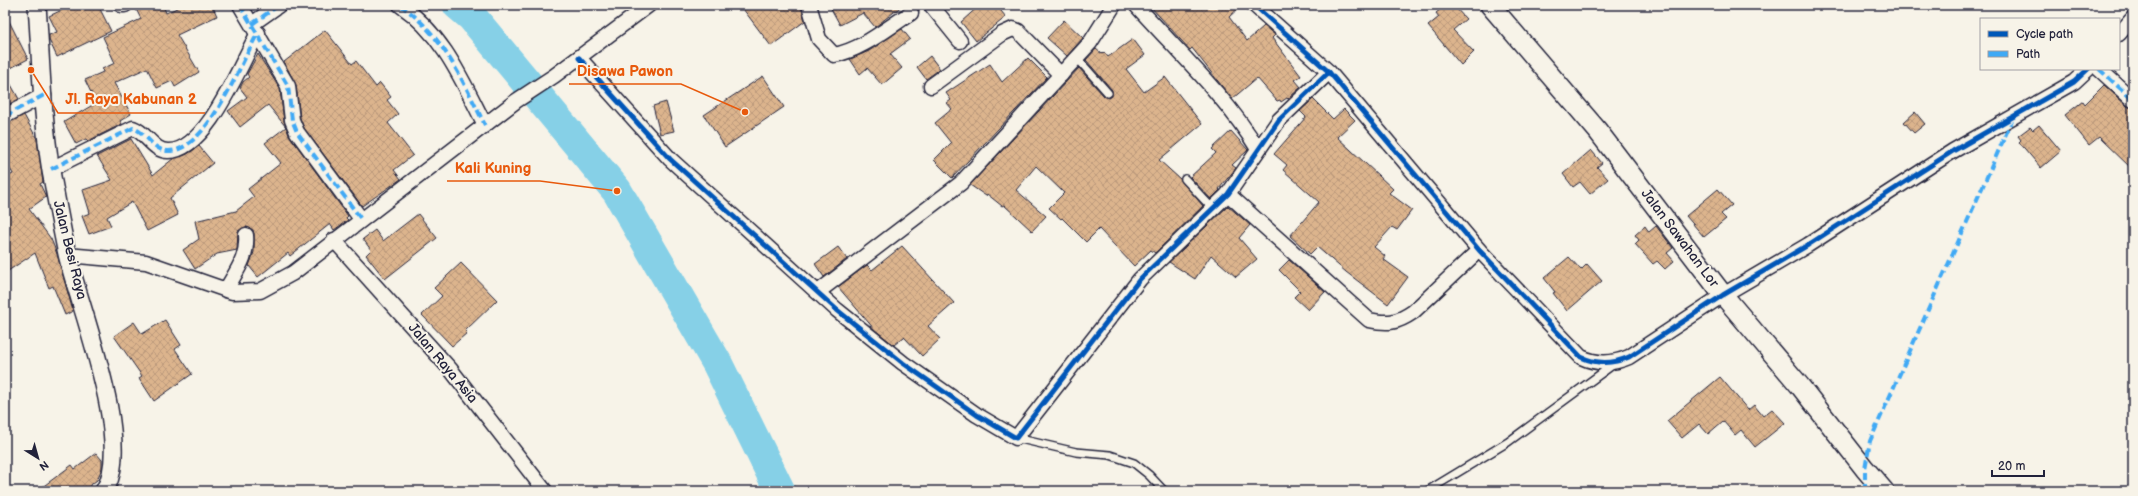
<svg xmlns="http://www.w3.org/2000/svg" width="2138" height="496" font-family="'Balsamiq Sans',sans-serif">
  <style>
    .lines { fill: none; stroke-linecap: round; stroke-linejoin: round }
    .river { stroke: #86d0e7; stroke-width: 31 }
    .building { fill: url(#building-cross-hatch); stroke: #22223b }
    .service-casing { stroke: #22223b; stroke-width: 10 }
    .minor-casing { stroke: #22223b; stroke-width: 17 }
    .tertiary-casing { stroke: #22223b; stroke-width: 20 }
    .secondary-casing { stroke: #22223b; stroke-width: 22 }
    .service { stroke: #f7f3e8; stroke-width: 7 }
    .minor { stroke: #f7f3e8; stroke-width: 14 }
    .tertiary { stroke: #f7f3e8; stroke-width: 17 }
    .secondary { stroke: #f7f3e8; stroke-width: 19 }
    .quiet { stroke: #3fa9f5; stroke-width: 4; stroke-dasharray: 8 4; stroke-linecap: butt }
    .cycleway-casing { stroke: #f7f3e8; stroke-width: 8 }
    .cycleway { stroke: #0057b8; stroke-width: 5 }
    .labels { text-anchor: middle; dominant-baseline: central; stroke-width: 4; stroke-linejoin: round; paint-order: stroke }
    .street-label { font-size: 14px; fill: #22223b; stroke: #f7f3e8 }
    .leader { fill: none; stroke: #e8590c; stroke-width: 1.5 }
    .callout-dot { fill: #e8590c; stroke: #f7f3e8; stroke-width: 1.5 }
    .callout-label { font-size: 15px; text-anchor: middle; font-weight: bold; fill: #e8590c; stroke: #f7f3e8; stroke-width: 4; stroke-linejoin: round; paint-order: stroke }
  </style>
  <defs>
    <pattern id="building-cross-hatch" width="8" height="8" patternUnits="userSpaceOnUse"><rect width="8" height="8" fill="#dcb48d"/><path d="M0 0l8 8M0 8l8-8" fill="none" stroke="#bc9a7b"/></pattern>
  </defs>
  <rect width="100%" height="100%" fill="#f7f3e8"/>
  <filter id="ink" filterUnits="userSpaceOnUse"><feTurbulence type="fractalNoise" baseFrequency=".025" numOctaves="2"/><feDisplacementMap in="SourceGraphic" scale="8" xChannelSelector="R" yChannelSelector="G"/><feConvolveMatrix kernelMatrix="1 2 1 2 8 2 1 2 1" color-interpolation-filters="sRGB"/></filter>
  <g filter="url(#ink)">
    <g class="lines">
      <path class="river" d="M458,5L472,17L617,191L717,363L780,491"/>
    </g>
    <g class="building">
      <path d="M59,5H98L111,31L57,57L49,40V35L57,32L49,16L62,10Z"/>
      <path d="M134,5H163L166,13L183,5H212L217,16L177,35L199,72L175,87L172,81L157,88L147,68L114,83L131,114L120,121L122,124L88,141L86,139L76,144L64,122L96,103L85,80L103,72L102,69L115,63L103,37L141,19Z"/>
      <path d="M740,5H801L805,21L771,46Z"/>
      <path d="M829,5H903L875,27L863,13L840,25Z"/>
      <path d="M980,5H996L1006,17L976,41L961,22Z"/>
      <path d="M1149,5H1242L1229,17L1247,41L1264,26L1275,35L1272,38L1301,76L1295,80L1301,87L1288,99L1287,98L1281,102L1280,100L1277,101L1257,78L1232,99L1192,48L1190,50Z"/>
      <path d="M1446,5H1453L1466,19L1453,30L1474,52L1461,65L1428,26L1439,17L1436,13Z"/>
      <path d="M5,13L28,59L5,71Z"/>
      <path d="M1064,20L1083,38L1067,56L1047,38Z"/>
      <path d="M902,29L910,39L890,54L902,68L882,85L867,68L860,74L850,59L869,51Z"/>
      <path d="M325,30L352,64L356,61L376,87L380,83L391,97L387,100L398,114L388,123L413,155L394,170L401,179L362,206L304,128L300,118L296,85L284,62Z"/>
      <path d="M1133,39L1145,55L1126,69L1144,92L1165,77L1202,124L1159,160L1180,179L1203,206L1155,253L1151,250L1134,266L1099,229L1086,242L1062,218L1061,219L1049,208L1064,193L1036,166L1016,190L1046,216L1032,231L1004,205L1002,206L987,194L986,196L970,185L1079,68L1104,96L1109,98L1112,96V90L1086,60L1096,49L1102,54L1104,52L1108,57Z"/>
      <path d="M258,54L280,89L284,121L289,135L348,216L346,218L348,220L334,230L330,224L290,256L288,253L258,277L249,266L254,252V234L253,230L246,227L238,231L237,250L217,254L195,269L183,250L199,239L195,221L236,211L254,197L248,189L281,163L265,143L286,127L268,105L240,127L228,111L247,97L240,88L243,82L249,77L247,74Z"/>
      <path d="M930,56L940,69L926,79L917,67Z"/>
      <path d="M1028,58L1047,77L952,178L934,160L951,143L935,123L952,109L947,103L951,100L946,93L990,64L1002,82Z"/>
      <path d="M5,74L19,99L5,106Z"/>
      <path d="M763,76L784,107L725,147L704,115Z"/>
      <path d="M2104,85L2127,106L2133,108V170L2099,137L2089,145L2065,115L2083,101L2085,104Z"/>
      <path d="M1313,99L1333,119L1344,109L1355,120L1337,137L1393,189L1389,193L1412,210L1397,230L1392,227L1374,247L1385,256L1383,259L1408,277L1388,304L1346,272L1317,247L1310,254L1290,236L1319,202L1283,170L1287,165L1274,154L1306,117L1300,111Z"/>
      <path d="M666,102L674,131L660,134L653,106Z"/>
      <path d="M1915,112L1925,124L1914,133L1904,122Z"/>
      <path d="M24,115L37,139L43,182L40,184L46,197L29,209L51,239L57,254L73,311L65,315L53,286L49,288L35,253L5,273V178L13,174L5,160V124Z"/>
      <path d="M2039,125L2061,151L2041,168L2019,142L2021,140L2018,136L2030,127L2033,130Z"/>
      <path d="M1231,131L1248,150L1232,165L1236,168L1219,189L1220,190L1211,199L1190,177L1216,153L1212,149Z"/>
      <path d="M131,139L153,175L174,158L187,154L199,146L213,163L170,198L178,215L147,231L132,202L107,217L111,226L89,234L82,216L90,213L83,190L112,180L97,156Z"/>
      <path d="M1591,150L1602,163L1597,167L1608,179L1590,194L1580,182L1573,187L1563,174Z"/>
      <path d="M1718,189L1732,205L1721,214L1726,219L1704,237L1686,216Z"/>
      <path d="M1228,206L1250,225L1239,238L1257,259L1236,277L1211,255L1195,279L1169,262Z"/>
      <path d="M418,214L437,238L385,279L366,255L371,250L363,239L375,230L383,241Z"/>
      <path d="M1645,226L1649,232L1656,226L1673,248L1667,253L1674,261L1665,269L1657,261L1653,264L1635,244L1639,240L1635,235Z"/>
      <path d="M902,246L954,303L928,326L940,339L922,356L904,337L894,345L875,330L838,287L867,265L872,270Z"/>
      <path d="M838,247L847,259L824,277L815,264Z"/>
      <path d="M1569,257L1581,270L1587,264L1602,281L1567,311L1553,293L1555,292L1544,278Z"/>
      <path d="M1289,260L1325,292L1308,310L1294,297L1300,291L1279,270Z"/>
      <path d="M461,263L497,300L465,331L467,333L452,346L422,315L442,296L434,288Z"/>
      <path d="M165,320L181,345L175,349L192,374L154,401L139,378L142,376L114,336L134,322L142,334Z"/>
      <path d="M1720,377L1748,410L1754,405L1763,416L1772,409L1785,423L1755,447L1741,430L1735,435L1723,421L1708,434L1699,424L1682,438L1667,421Z"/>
      <path d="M96,453L102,460V468L97,480L83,491H37L72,465L75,469Z"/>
    </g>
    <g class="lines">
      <g class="service-casing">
        <g id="service">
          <path d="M1077,58L1108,93"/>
          <path d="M1185,179L1212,208"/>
          <path d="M1016,438L1076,452L1110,455L1134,463L1149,475L1164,491"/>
          <path d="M1427,491L1508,442L1614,364"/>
        </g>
      </g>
      <g class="minor-casing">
        <g id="minor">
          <path d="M121,5H125"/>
          <path d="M240,5L288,86L292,120L297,132L361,219"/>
          <path d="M400,5C443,34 462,80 485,125"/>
          <path d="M809,5L819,39L834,55C862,50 887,28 911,13"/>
          <path d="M931,5L960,41"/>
          <path d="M1136,5C1178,52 1225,95 1258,149"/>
          <path d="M1254,5L1329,72L1479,250L1581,357C1598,365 1613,364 1629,357L1723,295L1808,245L1953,151L2074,82L2088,69"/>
          <path d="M252,24L279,5"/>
          <path d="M2119,34L2133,18"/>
          <path d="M579,58L670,159L837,310L903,363L977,415L1016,438L1140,279L1228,194L1279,120L1329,72"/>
          <path d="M2099,69L2133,100"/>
          <path d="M931,86L1002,34L1013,29L1018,31L1061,75"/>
          <path d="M5,116L44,95"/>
          <path d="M51,169L133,128C147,133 153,151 168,151C207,152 241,62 258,33"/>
          <path d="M1228,194L1369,320C1388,324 1397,323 1413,312L1479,250"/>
          <path d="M334,240L451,370L545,491"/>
          <path d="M67,255L146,262L232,292L260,291L293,273L516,101L554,76L649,5"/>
          <path d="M226,290C236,271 248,258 246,235"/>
          <path d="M818,292L961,183L1090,43L1114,5"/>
        </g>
      </g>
      <g class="tertiary-casing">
        <path id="tertiary" d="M37,5C41,60 42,116 51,171C56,198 61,226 67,254C79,306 135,444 104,491"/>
      </g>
      <g class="secondary-casing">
        <path id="secondary" d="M1490,5L1597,130L1723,295L1800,386L1865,469L1884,491"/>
      </g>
      <use href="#service" class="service"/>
      <use href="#minor" class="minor"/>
      <use href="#tertiary" class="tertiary"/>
      <use href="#secondary" class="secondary"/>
      <g class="quiet">
        <path d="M121,5H125"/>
        <path d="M240,5L288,86L292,120L297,132L361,219"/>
        <path d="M400,5C443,34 462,80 485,125"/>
        <path d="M252,24L279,5"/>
        <path d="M2099,69L2133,100"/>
        <path d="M5,116L44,95"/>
        <path d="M51,169L133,128C147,133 153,151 168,151C207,152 241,62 258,33"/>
        <path d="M1865,491V469L1870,441L2013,118"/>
      </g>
      <g class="cycleway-casing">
        <g id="cycleway">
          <path d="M1254,5L1329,72L1479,250L1581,357C1598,365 1613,364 1629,357L1723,295L1808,245L1953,151L2074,82L2088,69"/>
          <path d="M579,58L670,159L837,310L903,363L977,415L1016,438L1140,279L1228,194L1279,120L1329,72"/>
        </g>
      </g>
      <use href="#cycleway" class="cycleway"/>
    </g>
  </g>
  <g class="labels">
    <g class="street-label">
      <text transform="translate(1680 238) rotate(53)">Jalan Sawahan Lor</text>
      <text transform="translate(70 250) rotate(76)">Jalan Besi Raya</text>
      <text transform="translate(443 363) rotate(50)">Jalan Raya Asia</text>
    </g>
  </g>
  <path class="leader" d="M745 112L681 84H569M31 70L58 113H205M617 191L540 181H447"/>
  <g class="callout-dot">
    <circle cx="745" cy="112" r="4"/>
    <circle cx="31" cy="70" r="4"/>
    <circle cx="617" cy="191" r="4"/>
  </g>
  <g class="callout-label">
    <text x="625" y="76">Disawa Pawon</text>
    <text x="131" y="104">Jl. Raya Kabunan 2</text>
    <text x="493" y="173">Kali Kuning</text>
  </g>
  <rect width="2138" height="496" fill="none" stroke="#f7f3e8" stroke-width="20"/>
  <rect x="10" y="10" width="2118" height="476" fill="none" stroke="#22223b" stroke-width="1.5" filter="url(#ink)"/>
  <rect x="1980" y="18" width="140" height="52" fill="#f7f3e8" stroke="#a29fa3"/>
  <rect x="1988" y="31" width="20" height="6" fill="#0057b8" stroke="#a29fa3"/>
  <text x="2016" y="38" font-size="12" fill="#22223b">Cycle path</text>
  <rect x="1988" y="51" width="20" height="6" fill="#3fa9f5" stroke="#a29fa3"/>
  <text x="2016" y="58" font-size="12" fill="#22223b">Path</text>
  <g transform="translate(38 458) rotate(143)" stroke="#f7f3e8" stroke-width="3" paint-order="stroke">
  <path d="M0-3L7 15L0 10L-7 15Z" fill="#22223b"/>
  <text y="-6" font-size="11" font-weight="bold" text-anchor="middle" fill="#22223b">N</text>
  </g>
  <path d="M1992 470v6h52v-6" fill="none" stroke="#22223b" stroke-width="2"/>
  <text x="1998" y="470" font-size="12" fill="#22223b" stroke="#f7f3e8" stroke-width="3" paint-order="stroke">20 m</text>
</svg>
